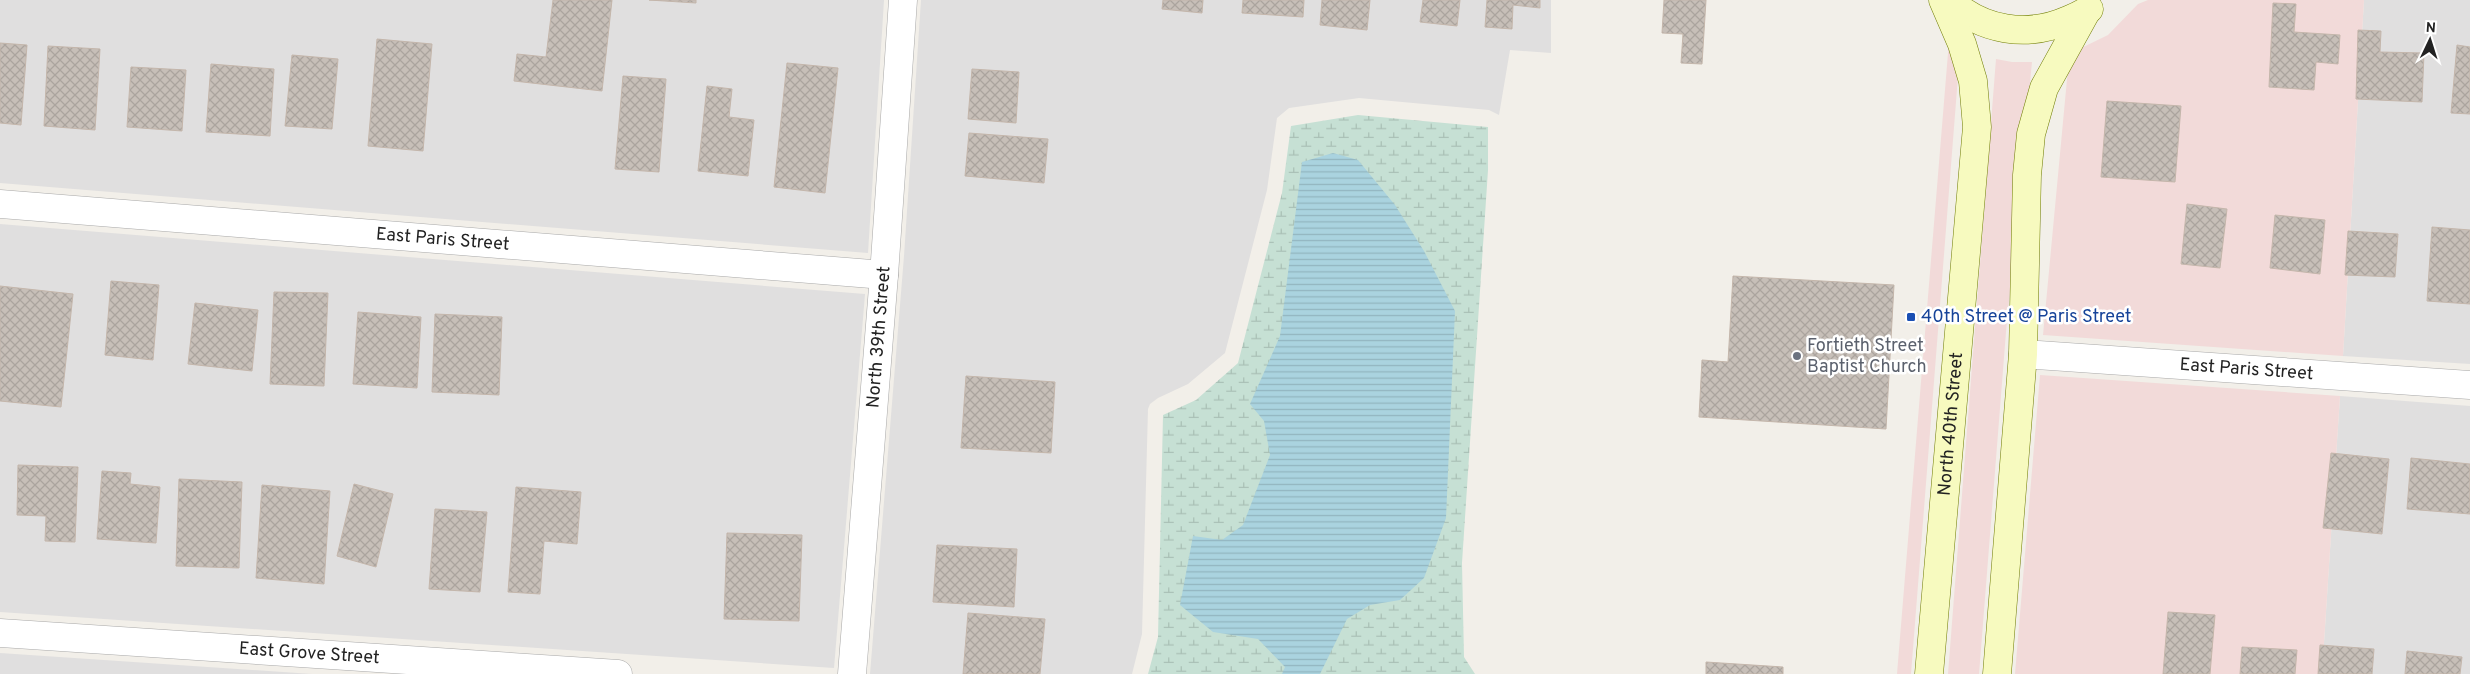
<svg xmlns="http://www.w3.org/2000/svg" width="2470" height="674" font-family="Overpass,sans-serif">
  <style>
    .residential { fill: #e0dfdf }
    .commercial { fill: #f2dad9 }
    .wetland { fill: url(#wetland-marsh) }
    .water { fill: url(#water-rules) }
    .building { fill: url(#building-cross-hatch); stroke: #c4b6ab }
    .lines { fill: none; stroke-linecap: round; stroke-linejoin: round }
    .minor-casing { stroke: #a9a9a9; stroke-width: 29 }
    .secondary-casing { stroke: #707d05; stroke-width: 29 }
    .minor { stroke: #fff; stroke-width: 28 }
    .secondary { stroke: #f7fabf; stroke-width: 28 }
    .transit-dot { fill: #1a4fb4; stroke: #fff; stroke-width: 2 }
    .worship-dot { fill: #6b7280; stroke: #fff; stroke-width: 2 }
    .labels { text-anchor: middle; dominant-baseline: central; stroke-width: 5; stroke-linejoin: round; paint-order: stroke }
    .street-label { font-size: 18px; fill: #222; stroke: #fff }
    .transit-label { font-size: 18px; fill: #164399; stroke: #fff; text-anchor: start }
    .worship-label { font-size: 18px; fill: #5b616d; stroke: #fff; text-anchor: start }
  </style>
  <defs>
    <pattern id="wetland-marsh" width="20" height="14" patternUnits="userSpaceOnUse" patternTransform="scale(1.25)"><rect width="20" height="14" fill="#c6e0d4"/><path d="M1 5h8M5 5V1M11 12h8M15 12V8" fill="none" stroke="#aac0b6"/></pattern>
    <pattern id="water-rules" width="6" height="5" patternUnits="userSpaceOnUse" patternTransform="scale(1.25)"><rect width="6" height="5" fill="#aad3df"/><path d="M0 2.5h6" fill="none" stroke="#92b5bf"/></pattern>
    <pattern id="building-cross-hatch" width="8" height="8" patternUnits="userSpaceOnUse" patternTransform="scale(1.25)"><rect width="8" height="8" fill="#c7bfb8"/><path d="M0 0l8 8M0 8l8-8" fill="none" stroke="#aba49e"/></pattern>
  </defs>
  <rect width="100%" height="100%" fill="#f2efe9"/>
  <g class="residential">
    <path d="M0,0H884L868,253L0,183Z"/>
    <path d="M921,0H1551V53L1510,50L1499,115L1489,110L1359,98L1289,108L1277,118L1267,190L1225,353L1188,384L1158,398L1150,404L1148,409L1142,634L1132,674H870L904,256Z"/>
    <path d="M2364,0H2470V364L2343,356Z"/>
    <path d="M0,224L865,294L834,668L0,612Z"/>
    <path d="M2340,396L2470,406V674H2322Z"/>
    <path d="M0,653L312,674H0Z"/>
  </g>
  <g class="commercial">
    <path d="M2148,0H2364L2343,356L2043,335L2069,58L2071,53L2108,35L2138,4Z"/>
    <path d="M1949,41L1960,51L1911,674H1897Z"/>
    <path d="M1996,59L2012,62H2032L2006,332L1979,674H1948Z"/>
    <path d="M2040,375L2340,396L2322,674H2015Z"/>
  </g>
  <path class="wetland" d="M1358,115L1488,127V170L1462,563L1464,657L1475,674H1148L1158,637L1163,415L1196,400L1238,363L1282,193L1291,126Z"/>
  <path class="water" d="M1333,153L1358,160L1395,205L1424,251L1455,311L1446,518L1424,578L1400,600L1370,605L1347,619L1320,674H1282L1285,667L1258,639L1213,632L1180,605L1193,536L1222,540L1243,525L1270,455L1264,421L1250,404L1280,336L1302,162Z"/>
  <g class="building">
    <path d="M553,0H612L602,91L514,81L517,54L546,57Z"/>
    <path d="M649,0H696V3Z"/>
    <path d="M1163,0H1203L1202,13L1162,9Z"/>
    <path d="M1243,0H1304L1303,17L1242,13Z"/>
    <path d="M1322,0H1370L1367,30L1320,25Z"/>
    <path d="M1423,0H1460L1457,26L1420,22Z"/>
    <path d="M1487,0H1540V8L1513,5L1512,29L1485,27Z"/>
    <path d="M1664,0H1706L1702,64L1681,63L1683,34L1662,33Z"/>
    <path d="M2273,3L2296,4L2294,32L2340,35L2338,64L2316,62L2314,90L2269,87Z"/>
    <path d="M2358,30L2381,31L2380,52L2424,53L2422,102L2356,99Z"/>
    <path d="M377,39L432,44L423,151L368,146Z"/>
    <path d="M0,43L27,45L21,125L0,123Z"/>
    <path d="M2457,45L2470,47V114L2451,113Z"/>
    <path d="M48,46L100,49L95,130L44,126Z"/>
    <path d="M292,55L338,59L332,129L285,126Z"/>
    <path d="M787,63L838,68L825,193L774,187Z"/>
    <path d="M211,64L274,69L270,136L206,132Z"/>
    <path d="M131,67L186,70L182,131L127,127Z"/>
    <path d="M972,69L1019,72L1016,123L968,119Z"/>
    <path d="M623,76L666,79L659,172L615,169Z"/>
    <path d="M707,86L732,89L729,117L754,120L748,176L698,171Z"/>
    <path d="M2107,101L2181,106L2175,182L2101,177Z"/>
    <path d="M969,133L1048,139L1044,183L965,176Z"/>
    <path d="M2187,204L2227,209L2220,268L2181,264Z"/>
    <path d="M2275,215L2325,220L2320,274L2270,268Z"/>
    <path d="M2432,227L2470,230V304L2427,301Z"/>
    <path d="M2348,231L2398,234L2395,277L2345,275Z"/>
    <path d="M1733,276L1894,285L1886,429L1699,417L1702,360L1728,362Z"/>
    <path d="M111,281L159,285L153,360L105,355Z"/>
    <path d="M0,286L73,294L61,407L0,401Z"/>
    <path d="M274,292L328,293L324,386L270,384Z"/>
    <path d="M195,303L258,310L252,371L188,364Z"/>
    <path d="M358,312L421,317L417,388L353,384Z"/>
    <path d="M435,314L502,317L499,395L432,392Z"/>
    <path d="M966,376L1055,382L1051,453L961,448Z"/>
    <path d="M2331,453L2389,459L2382,534L2323,528Z"/>
    <path d="M2411,458L2470,464V514L2407,509Z"/>
    <path d="M18,465L78,467L75,542L45,541L46,516L17,515Z"/>
    <path d="M102,471L131,473L130,484L160,487L156,543L97,539Z"/>
    <path d="M179,479L242,482L239,568L176,566Z"/>
    <path d="M354,484L393,494L376,567L337,556Z"/>
    <path d="M262,485L330,491L324,584L256,578Z"/>
    <path d="M516,487L581,492L577,544L544,541L540,594L508,592Z"/>
    <path d="M435,509L487,512L480,592L429,589Z"/>
    <path d="M727,533L802,535L799,621L724,619Z"/>
    <path d="M937,545L1017,549L1014,607L933,602Z"/>
    <path d="M2168,612L2215,615L2210,674H2163Z"/>
    <path d="M968,613L1045,619L1040,674H963Z"/>
    <path d="M2320,645L2374,649L2372,674H2318Z"/>
    <path d="M2242,647L2297,650L2295,674H2240Z"/>
    <path d="M2407,651L2462,657L2460,674H2405Z"/>
    <path d="M1706,662L1783,667V674H1706Z"/>
  </g>
  <g class="lines">
    <g class="minor-casing">
      <g id="minor">
        <path id="s1" d="M0,204L884,275"/>
        <path id="s2" d="M2023,354L2470,385"/>
        <path id="s3" d="M0,633L618,674"/>
        <path id="s4" d="M852,674L884,275L903,0"/>
      </g>
    </g>
    <g class="secondary-casing">
      <g id="secondary">
        <path d="M1949,0C1982,31 2027,38 2068,20C2075,17 2083,14 2089,9"/>
        <path id="s5" d="M1929,674L1977,127L1973,81L1962,44L1943,0"/>
        <path d="M1997,674L2023,354L2027,175L2031,134L2044,88L2086,12"/>
      </g>
    </g>
    <use href="#minor" class="minor"/>
    <use href="#secondary" class="secondary"/>
  </g>
  <rect class="transit-dot" x="1906" y="312" width="10" height="10" rx="2.5"/>
  <circle class="worship-dot" cx="1797" cy="356" r="5"/>
  <g class="labels">
    <g class="street-label">
      <text stroke="none"><textPath href="#s1" startOffset="444">East Paris Street</textPath></text>
      <text stroke="none"><textPath href="#s4" startOffset="338">North 39th Street</textPath></text>
      <text stroke="none"><textPath href="#s2" startOffset="224">East Paris Street</textPath></text>
      <text stroke="none"><textPath href="#s5" startOffset="251">North 40th Street</textPath></text>
      <text stroke="none"><textPath href="#s3" startOffset="310">East Grove Street</textPath></text>
    </g>
    <g class="transit-label">
      <text x="1921" y="317">40th Street @ Paris Street</text>
    </g>
    <g class="worship-label">
      <text x="1807" y="346">Fortieth Street<tspan x="1807" dy="21">Baptist Church</tspan></text>
    </g>
  </g>
  <g transform="translate(2430 40) rotate(4)" stroke="#ffffff" stroke-width="4" paint-order="stroke">
  <path d="M0-4L9 19L0 12L-9 19Z" fill="#222222"/>
  <text y="-8" font-size="14" font-weight="bold" text-anchor="middle" fill="#222222">N</text>
  </g>
</svg>
